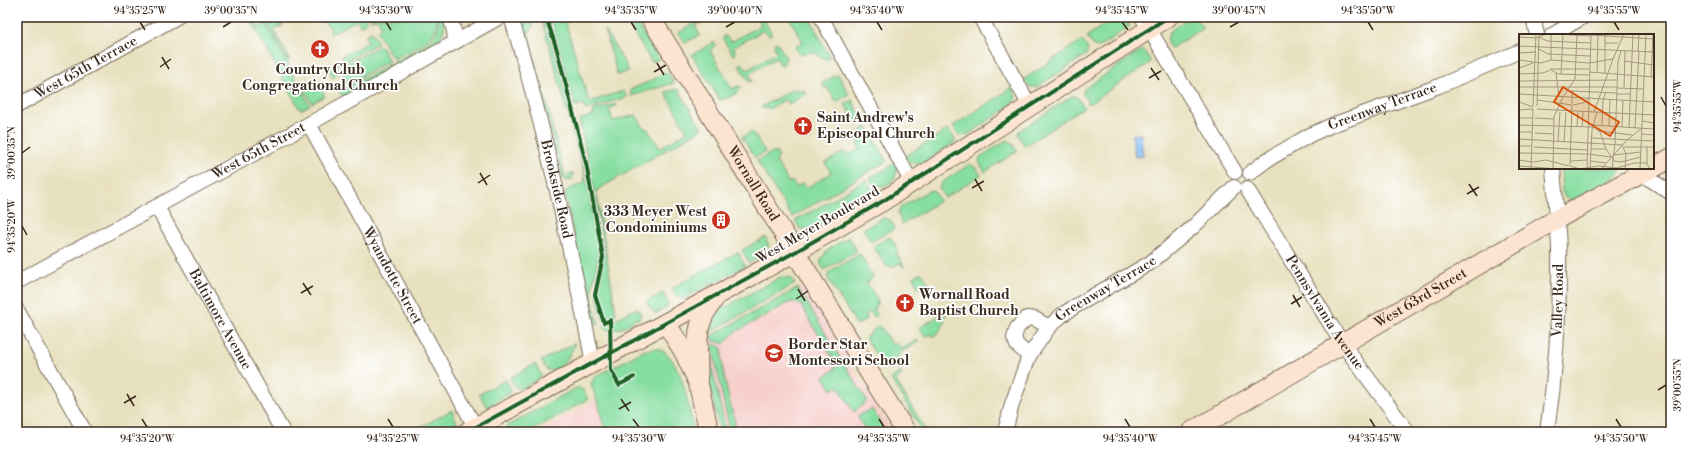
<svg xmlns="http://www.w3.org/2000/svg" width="1688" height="449" font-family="'Libre Bodoni',serif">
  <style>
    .built { fill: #f7d0cc }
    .green { fill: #87dea1; stroke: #618460 }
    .water { fill: #85bcf5; stroke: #60738a }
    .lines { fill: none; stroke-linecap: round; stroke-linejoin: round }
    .street-casing { stroke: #786a56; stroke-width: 16 }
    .secondary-casing { stroke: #786a56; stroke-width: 21 }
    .street { stroke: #fff; stroke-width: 14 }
    .secondary { stroke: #fde4d1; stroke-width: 19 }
    .cycleway-casing { stroke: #fff; stroke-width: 6 }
    .cycleway { stroke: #1b5e20; stroke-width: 4 }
    .ticks { fill: none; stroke: #3b2a1e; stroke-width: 1.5 }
    .labels { text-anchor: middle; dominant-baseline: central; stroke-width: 3.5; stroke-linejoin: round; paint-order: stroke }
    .street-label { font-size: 14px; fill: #3b2a1e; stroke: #fff }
    .poi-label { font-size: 14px; font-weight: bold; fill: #3b2a1e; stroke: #fff; text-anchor: start }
    .inset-road { fill: none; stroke: #a3987f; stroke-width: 1 }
    .view { fill: #d7540e; fill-opacity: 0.15; stroke: #d7540e; stroke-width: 2 }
    .inset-edge { fill: none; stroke: #3b2a1e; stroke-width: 2 }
    .neatline { fill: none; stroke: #3b2a1e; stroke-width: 1.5 }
    .ticks-label { font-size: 10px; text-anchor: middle; fill: #3b2a1e }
  </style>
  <rect width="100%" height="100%" fill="#fff"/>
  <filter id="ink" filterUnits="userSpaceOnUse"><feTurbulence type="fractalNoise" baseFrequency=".025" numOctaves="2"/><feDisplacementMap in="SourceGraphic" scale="8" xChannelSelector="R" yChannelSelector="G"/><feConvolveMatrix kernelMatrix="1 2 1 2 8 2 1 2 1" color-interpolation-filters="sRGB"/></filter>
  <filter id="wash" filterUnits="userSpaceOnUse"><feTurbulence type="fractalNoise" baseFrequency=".012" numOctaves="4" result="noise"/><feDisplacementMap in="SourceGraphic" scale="16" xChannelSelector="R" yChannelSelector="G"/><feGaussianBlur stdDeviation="0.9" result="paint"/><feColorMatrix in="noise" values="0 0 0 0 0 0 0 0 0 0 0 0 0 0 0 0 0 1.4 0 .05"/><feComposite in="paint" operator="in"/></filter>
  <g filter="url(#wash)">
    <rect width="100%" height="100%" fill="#e8e1bf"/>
    <g class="built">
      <path d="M803,285L893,432H720L706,339Z"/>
      <path d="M602,397L610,432H537Z"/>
    </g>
    <g class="green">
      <path d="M249,17H262L263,20L256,24L258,28L266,24L310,105L300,110Z"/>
      <path d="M264,17H279L283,25L274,30L290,60L288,61Z"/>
      <path d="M326,17H364L367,22L360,26L357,20L331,34L330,31V26L325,24L323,19Z"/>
      <path d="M369,17H436C441,41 410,50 393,59L377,31L381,26L379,21L377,19L371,20Z"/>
      <path d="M438,17H444C448,47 419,55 397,67L394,62C412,52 443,42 438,17Z"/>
      <path d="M541,17H544L545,20C568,94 587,168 598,245C600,263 594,274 592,290C591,301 596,313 599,323L595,324V316L588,307L565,193L567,190L584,183L585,176Z"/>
      <path d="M550,17H564L589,102L623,91L627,97L585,110L583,104L575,106Z"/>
      <path d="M624,17H633L659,59L653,62L651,61Z"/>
      <path d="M705,17H710L695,26L700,35L685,43L678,33Z"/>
      <path d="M757,17H762L771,32V35H768L764,30L734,47L736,54L733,55L723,39L724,36H726L731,42L761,25Z"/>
      <path d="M789,17H809L830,57L827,60L812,52L801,54L798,53L795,47L803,42Z"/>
      <path d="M1117,17H1125L1130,26L1099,47L1093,46L1087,36Z"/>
      <path d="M1192,17H1195L1203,28L1170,49C1161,30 1178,26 1192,17Z"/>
      <path d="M530,18L533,26L527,36L550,115L565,177L572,173L574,174L571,180L567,181L563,178L548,120L521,25L524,21Z"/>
      <path d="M605,30L629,71L617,75Z"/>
      <path d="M372,32L378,43L337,66L339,73L333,78L328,68L343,59L342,56L369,42L365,36Z"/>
      <path d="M1082,40L1088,49L1086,55L1037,87H1030L1023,80Z"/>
      <path d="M714,42L716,45L710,50L732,89L738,86L741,87C738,94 727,99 720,100L692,55Z"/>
      <path d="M775,42L778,44L786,58L783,65H781L776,58L749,74L752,81L749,82L739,66L740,64L742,63L747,70L777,52L774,47Z"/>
      <path d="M379,46H381L389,61L347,84L343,77L345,69L344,65Z"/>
      <path d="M1143,49L1151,62L1089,104L1083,95L1084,89Z"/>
      <path d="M391,64L394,69L343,97L339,91Z"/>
      <path d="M667,72L674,83L631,96V89L646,83Z"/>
      <path d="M838,74L849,95L836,102L827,87L825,88L822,83Z"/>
      <path d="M312,82L316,88L321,89L325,96L312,103L303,87Z"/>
      <path d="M1013,87L1016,99L1009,107L966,136L959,135L953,126Z"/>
      <path d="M678,89L702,129L597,190V193H595L579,120L594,115L593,110L616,104L617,106L609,109L613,121L636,115L645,129L647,128L660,148L687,132L665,92Z"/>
      <path d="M793,89L805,91L807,93L789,104L786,99L769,109L767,107L763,109L761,107Z"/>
      <path d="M1072,96L1077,97L1084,107L1025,146L1018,135L1019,131Z"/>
      <path d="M852,100L864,122L857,125L845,104Z"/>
      <path d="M867,127L887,161L792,217L757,161L772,152L773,154L776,152L779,158L776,161L789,183L792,181L796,187L803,183L806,188L831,173L825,163L845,151L848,155L860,149L857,144L859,142L855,135Z"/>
      <path d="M948,129L955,139L954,143L923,163H911L904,157Z"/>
      <path d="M751,132L754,134L765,152L755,158L742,137Z"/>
      <path d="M1007,140L1011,142L1017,151L985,172L979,162L980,157Z"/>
      <path d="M895,163C900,176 893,181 882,188L880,185L875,188L870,178Z"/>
      <path d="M970,164L976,168L981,175L945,198L939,188L941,183Z"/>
      <path d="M1561,168H1619L1620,172L1613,179L1572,200L1564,196L1562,191Z"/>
      <path d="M866,180L874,193L816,227L807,229H800L795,221Z"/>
      <path d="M933,190L940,201L902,224L898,213L901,207L928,191Z"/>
      <path d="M595,195H597L616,314L604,321L600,312L597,294L604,254Z"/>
      <path d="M883,218L890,220L895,228L871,242L863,229Z"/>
      <path d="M766,237L767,239L766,242L769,244C766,254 758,258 749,263L742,250Z"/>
      <path d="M849,237L857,251L824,270L820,262C825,249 837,244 849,237Z"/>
      <path d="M890,237L898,250L896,252L903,264L904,268L900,263L891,267L890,266L887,267L873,246Z"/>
      <path d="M738,252L745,266L683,299L677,297L672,288Z"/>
      <path d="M860,254L873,277L867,283L878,301L874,309L877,315L874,317L870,312L866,315L867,319L857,325L827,277L829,276L827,273Z"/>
      <path d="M920,273L923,274L931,287L924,292L921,287L918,288L914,277Z"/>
      <path d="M781,277L791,278L795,284L708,333L709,321L720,310Z"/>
      <path d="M798,288L840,357L834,360L800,304L790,302L734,333L724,344L712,340V335Z"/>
      <path d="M663,293L668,303L667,307L657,313H654L646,302Z"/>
      <path d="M637,308L641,314L639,320L635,318C630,327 612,333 603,328L604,325Z"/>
      <path d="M945,312C946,323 942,330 933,337L931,334L925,337L919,328Z"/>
      <path d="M878,326L882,329L892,345L896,343L898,346L903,348L917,340L918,342L901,352L894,362L883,366L865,338Z"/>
      <path d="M706,339L726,432H720L704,360Z"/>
      <path d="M575,343C571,354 561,374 547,370L541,361Z"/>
      <path d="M714,344L722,348C720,372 732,407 737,432H730L712,346Z"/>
      <path d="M654,348C682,350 689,410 694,432H605L599,406L591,384L595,377L643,351Z"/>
      <path d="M842,360L867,401L854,412L838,386L832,390L824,377L834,370L836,363Z"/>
      <path d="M535,364L541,374L540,378L521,389L515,387L510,378Z"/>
      <path d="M900,372L902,375L895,379L927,432H923L891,379Z"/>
      <path d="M506,380L511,389L510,393L487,407L479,394Z"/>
      <path d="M576,388H579L583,390L588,399L529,432H502L507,426Z"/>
      <path d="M872,409L886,432H867L857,416Z"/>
      <path d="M452,410L457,423L442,432H412Z"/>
    </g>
    <path class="water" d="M1141,134L1143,156L1135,157L1132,135Z"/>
  </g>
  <g filter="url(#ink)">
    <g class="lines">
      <g class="street-casing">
        <g id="street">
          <path d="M450,17L454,31L455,41"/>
          <path id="s1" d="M511,17C546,131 570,247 593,363"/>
          <path d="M821,17L912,183"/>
          <path d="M980,17L1030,106"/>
          <path d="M1142,17L1235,172"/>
          <path d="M1533,17L1537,35"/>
          <path d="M1552,35L1583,17"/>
          <path id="s2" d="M17,106L177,17"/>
          <path id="s3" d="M309,124L478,432"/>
          <path d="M1634,169L1671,193"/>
          <path id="s4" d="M1250,173L1267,160L1310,135L1332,125L1439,86L1520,51"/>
          <path id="s5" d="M1247,189L1342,343L1408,432"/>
          <path id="s6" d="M157,207L283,432"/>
          <path id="s7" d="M17,282L309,124L500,17"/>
          <path d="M17,310L85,432"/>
          <path d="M1029,356L1017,345L1014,338L1017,328L1027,318L1035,319L1049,327"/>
          <path id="s8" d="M1005,432L1012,404L1029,356L1049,327L1062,315L1074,307L1150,263L1193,227L1234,187"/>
          <path id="s9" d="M1547,432C1556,372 1560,311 1559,250C1558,223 1555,195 1553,168"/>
        </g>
      </g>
      <g class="secondary-casing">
        <g id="secondary">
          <path id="s10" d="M650,17L906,432"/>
          <path d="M1653,168L1671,158"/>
          <path d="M666,323L684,352L698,382L709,432"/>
          <path d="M698,375C698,355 695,333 704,315C708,308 712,302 716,296"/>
          <path d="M467,432L795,252L883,201L1168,17"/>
          <path id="s11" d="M1191,432L1557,219L1652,168"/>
        </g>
      </g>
      <use href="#street" class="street"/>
      <use href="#secondary" class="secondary"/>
      <g class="cycleway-casing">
        <g id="cycleway">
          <path d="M546,17L557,50L586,163L603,257L595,295L604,323L610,320L611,370L619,385L634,377"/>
          <path d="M467,432L795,252L883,201L1168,17"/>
        </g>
      </g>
      <use href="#cycleway" class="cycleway"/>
    </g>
  </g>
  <path class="ticks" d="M140,22L145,30M386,22L391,30M631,22L636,30M877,22L882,30M1122,22L1128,30M1368,22L1373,30M1614,22L1619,30M223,27L231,22M726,27L735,22M1230,27L1239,22M162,57L169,69M657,63L664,75M160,67L171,59M1151,68L1159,80M654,72L666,65M1149,78L1161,71M1661,97L1666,106M22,153L30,147M480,173L487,185M975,179L982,191M478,183L490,175M1469,184L1477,196M972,188L984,181M1467,194L1479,187M22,226L27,235M303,283L311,295M798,289L805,301M301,293L313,286M1293,295L1300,307M796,299L808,291M1291,304L1302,297M1658,390L1666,385M127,394L134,406M621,399L629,411M124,403L136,396M619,409L631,402M142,419L147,427M388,419L393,427M633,419L639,427M879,419L884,427M1125,419L1130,427M1370,419L1375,427M1616,419L1621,427"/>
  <defs>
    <g id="church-disc" transform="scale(1)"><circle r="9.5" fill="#c8321e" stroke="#fff"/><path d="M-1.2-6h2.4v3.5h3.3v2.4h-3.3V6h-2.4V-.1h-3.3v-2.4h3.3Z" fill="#fff"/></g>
    <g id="building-disc" transform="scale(1)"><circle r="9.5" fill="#c8321e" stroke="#fff"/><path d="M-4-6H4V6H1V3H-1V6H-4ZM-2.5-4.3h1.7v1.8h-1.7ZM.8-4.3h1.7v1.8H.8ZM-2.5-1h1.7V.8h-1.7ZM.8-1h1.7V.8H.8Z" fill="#fff"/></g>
    <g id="school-disc" transform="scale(1)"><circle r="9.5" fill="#c8321e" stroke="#fff"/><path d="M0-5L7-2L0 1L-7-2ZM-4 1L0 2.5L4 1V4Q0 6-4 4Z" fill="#fff"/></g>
  </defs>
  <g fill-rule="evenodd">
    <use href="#church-disc" x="320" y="49"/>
    <use href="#church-disc" x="803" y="126"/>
    <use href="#building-disc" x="721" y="220"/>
    <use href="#church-disc" x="905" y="303"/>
    <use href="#school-disc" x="774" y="353"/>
  </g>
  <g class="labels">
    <g class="street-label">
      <text stroke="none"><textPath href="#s2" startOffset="79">West 65th Terrace</textPath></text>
      <text stroke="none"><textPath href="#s4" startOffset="149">Greenway Terrace</textPath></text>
      <text stroke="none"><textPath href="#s7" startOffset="275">West 65th Street</textPath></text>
      <text stroke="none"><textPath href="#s10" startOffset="196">Wornall Road</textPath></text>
      <text stroke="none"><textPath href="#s1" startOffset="178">Brookside Road</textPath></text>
      <text transform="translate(818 225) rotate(-30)">West Meyer Boulevard</text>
      <text stroke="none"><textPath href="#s3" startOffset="173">Wyandotte Street</textPath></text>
      <text stroke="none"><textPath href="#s8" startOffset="184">Greenway Terrace</textPath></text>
      <text stroke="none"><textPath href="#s11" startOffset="266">West 63rd Street</textPath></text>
      <text stroke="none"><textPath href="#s9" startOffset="132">Valley Road</textPath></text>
      <text stroke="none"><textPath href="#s5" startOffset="146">Pennsylvania Avenue</textPath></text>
      <text stroke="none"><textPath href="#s6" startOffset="129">Baltimore Avenue</textPath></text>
    </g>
    <g class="poi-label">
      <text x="320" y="70" text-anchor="middle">Country Club<tspan x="320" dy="16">Congregational Church</tspan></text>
      <text x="817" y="118">Saint Andrew's<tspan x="817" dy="16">Episcopal Church</tspan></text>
      <text x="707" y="212" text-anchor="end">333 Meyer West<tspan x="707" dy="16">Condominiums</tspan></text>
      <text x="919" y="295">Wornall Road<tspan x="919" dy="16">Baptist Church</tspan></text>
      <text x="788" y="345">Border Star<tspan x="788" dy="16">Montessori School</tspan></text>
    </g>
  </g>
  <g transform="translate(1519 34)">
    <rect width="135" height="135" fill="#e8e1bf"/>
    <path class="inset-road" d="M35,0L72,2M86,0V39M72,1L135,5M0,3L17,4L28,0M20,3L28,7L72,9M86,9H99M0,12L135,18M20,15L29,20L71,22M119,18L120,0M0,19L17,18M0,26L22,29L32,26L70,29L94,25M32,26V0M105,27L135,31M0,34L14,29M31,35L39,40L70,41M32,35H70M70,38L135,43M78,38L79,0M37,39L40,63M0,40L24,39L31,36M42,40L44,0M132,43L134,0M0,47L98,46M0,53H98M98,54L125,55M105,54L106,17M53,56V70M53,57L98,59M0,60L135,68M98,60H111M18,66L53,71M0,68L14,73M54,71L64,69L70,64M14,72L17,0M18,72L20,0M18,75L135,81M0,76L14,75M75,78L94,25L105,0M0,84H14M16,84L35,85M123,87L135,89M0,91L74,93L81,98L87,115L95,127L102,128L122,123M73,91L135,95M58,92L59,78M83,92L84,66L87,58M90,92L91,65M63,93L64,78M103,93L104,66M110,93L114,0M116,94L120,18M80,97L113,101M0,98H13M16,99L34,100M123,100L135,101M72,104L135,107M0,105L103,111L107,120L106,135M39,107L41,78M45,108L47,78M0,112H13M15,113L69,116M105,113H135M128,113V130L131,135M72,115H87M135,116V130M0,119L69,120L92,123M94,121L122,118M0,126L14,128L27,126L50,132M51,127L68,126M71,127L87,129M51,131L53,71M0,132L40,135M51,132L61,135L79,132L98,134L115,129H128M83,134L108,106L123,94M12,135L14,75M34,135L35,83L44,63L56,45L58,0M68,135L72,0M71,135L73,96L78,78M93,135L96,109L99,28L102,17M121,135L127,0"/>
    <path class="view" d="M44,53L100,88L91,102L35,68Z"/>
    <rect width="135" height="135" class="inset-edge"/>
  </g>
  <rect width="1688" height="449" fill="none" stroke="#fff" stroke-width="44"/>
  <rect x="22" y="22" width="1644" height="405" class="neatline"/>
  <g class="ticks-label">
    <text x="140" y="14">94°35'25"W</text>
    <text x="231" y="14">39°00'35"N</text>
    <text x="386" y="14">94°35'30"W</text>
    <text x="631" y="14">94°35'35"W</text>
    <text x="735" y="14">39°00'40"N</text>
    <text x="877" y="14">94°35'40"W</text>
    <text x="1122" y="14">94°35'45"W</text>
    <text x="1239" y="14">39°00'45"N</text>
    <text x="1368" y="14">94°35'50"W</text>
    <text x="1614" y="14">94°35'55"W</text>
    <text transform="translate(1677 106) rotate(-90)" y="4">94°35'55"W</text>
    <text transform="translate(11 153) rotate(-90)" y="4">39°00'35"N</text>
    <text transform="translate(11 226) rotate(-90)" y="4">94°35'20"W</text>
    <text transform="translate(1677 385) rotate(-90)" y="4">39°00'55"N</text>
    <text x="147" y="442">94°35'20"W</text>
    <text x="393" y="442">94°35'25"W</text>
    <text x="639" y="442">94°35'30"W</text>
    <text x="884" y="442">94°35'35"W</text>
    <text x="1130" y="442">94°35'40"W</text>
    <text x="1375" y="442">94°35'45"W</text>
    <text x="1621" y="442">94°35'50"W</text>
  </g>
</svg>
